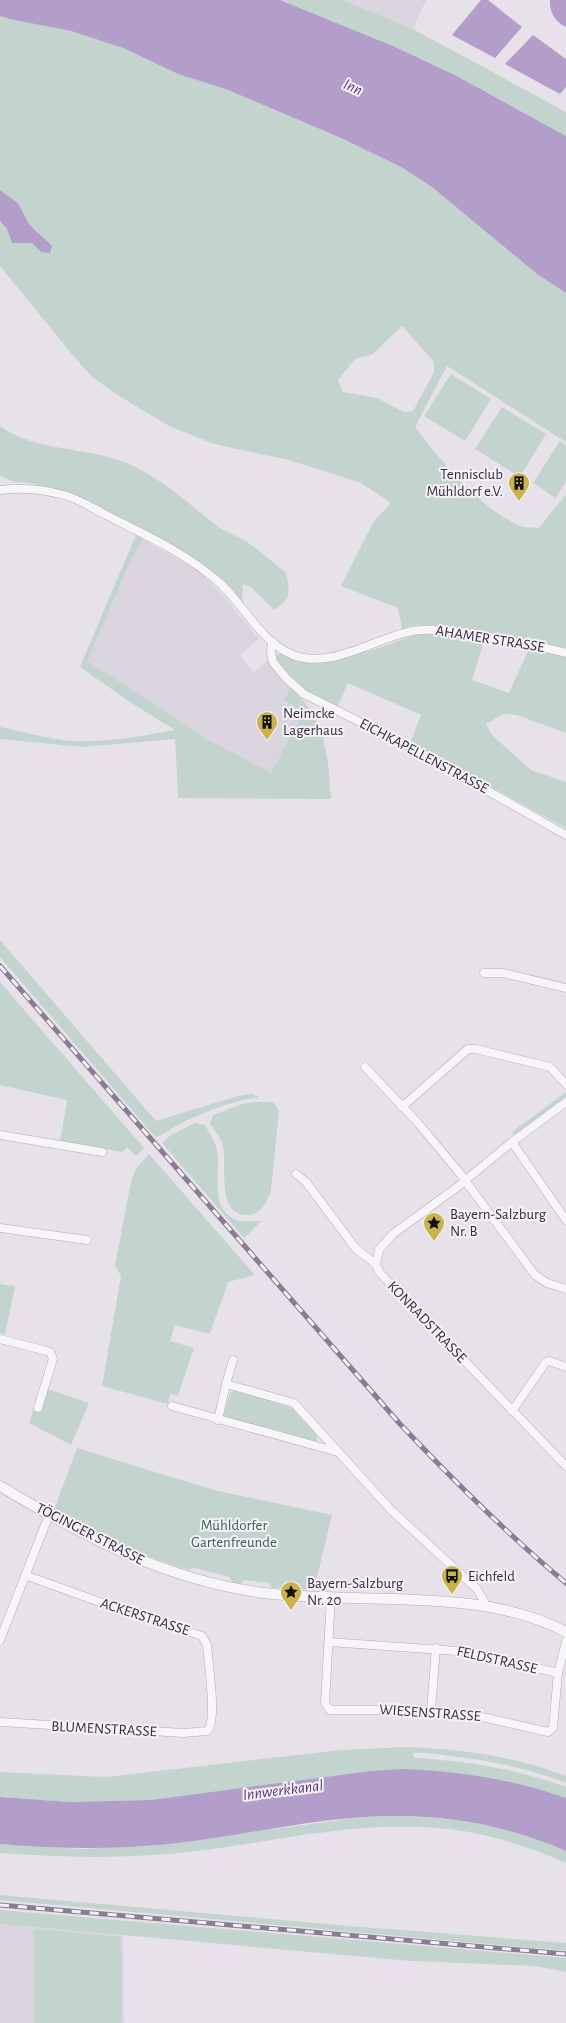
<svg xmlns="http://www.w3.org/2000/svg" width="566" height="2023" font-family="'Alegreya Sans',sans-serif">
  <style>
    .built { fill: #dad4df }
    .green { fill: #c3d4cf; fill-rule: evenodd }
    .water { fill: #b29ec9 }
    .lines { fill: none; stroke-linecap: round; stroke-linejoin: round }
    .minor-casing { stroke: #b2abb8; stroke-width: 9 }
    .tertiary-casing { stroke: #b2abb8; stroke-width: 11 }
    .minor { stroke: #f7f5f8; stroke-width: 8 }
    .tertiary { stroke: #f7f5f8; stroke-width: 10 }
    .rail-casing { stroke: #897c93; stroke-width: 5 }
    .rail { stroke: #f5f2f7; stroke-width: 3; stroke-dasharray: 9; stroke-linecap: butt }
    .labels { text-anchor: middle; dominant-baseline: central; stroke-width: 4; stroke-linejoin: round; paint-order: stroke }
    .poi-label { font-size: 15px; fill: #382a42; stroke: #f5f2f7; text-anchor: start }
    .street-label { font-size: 15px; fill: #382a42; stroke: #f5f2f7 }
    .park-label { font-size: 15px; fill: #385d54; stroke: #f5f2f7 }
    .water-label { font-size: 16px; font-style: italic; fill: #553575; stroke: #f5f2f7 }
  </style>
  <rect width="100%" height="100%" fill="#e7e2ea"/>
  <g class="built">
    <path d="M343,0H426L413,29Z"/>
    <path d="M136,535L200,572L223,595L259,639L240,655L253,672L268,661L285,682L304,701L315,717L280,792L133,704L80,667Z"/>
    <path d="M0,1924L123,1935L124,2023H0Z"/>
  </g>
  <g class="green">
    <path d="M280,0H343L413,29L566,112V136L455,75L393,46Z"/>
    <path d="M0,16L9,19L71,31L123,48L178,74L228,90L341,138L401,167L432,187L537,274L566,293V442L447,366L415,427C443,463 477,506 520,526C525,528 533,527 539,528L566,494V648C534,641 429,616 402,629L398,608L341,586L374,521L391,503L361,483L289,460L214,444L169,426L116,394L92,377L71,353L0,266V221L7,229L12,243H32L41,252L38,231L29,224L18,203L0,190ZM402,326L434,362V372L413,411L404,412L377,398L343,392L338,380L355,359L373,354Z"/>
    <path d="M451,374L491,399L465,441L424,416Z"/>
    <path d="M502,407L546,434L520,477L475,449Z"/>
    <path d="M0,426C38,453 86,446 127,463C161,478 188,503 217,526C227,533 237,536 247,542C261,551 273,563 286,573C290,593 292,598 274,610L251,587L243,584L242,597L245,607L235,593L219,578L64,492L29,483L15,482L0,476Z"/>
    <path d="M560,441L566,445V481L556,498L533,483Z"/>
    <path d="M136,535L143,539L130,562L87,661L207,739L271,773L304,712L284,700L291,687C327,725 327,749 331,799L178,798L175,739L83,747L0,739V727C24,732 47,739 72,741C105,743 142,736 175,730L133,704L80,667Z"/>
    <path d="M434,633L453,635L484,641L472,680L509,693L529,649L566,657V733L517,715L503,714L486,724L492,735L531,770L566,782V828L410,743L421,715L348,683L337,708C313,695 284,683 276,655L281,653L298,662H320L373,650L418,634Z"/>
    <path d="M0,940L156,1121L238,1096L252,1094L259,1097C222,1103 188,1118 156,1138L0,957Z"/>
    <path d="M0,982L144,1148L136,1156L127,1147L123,1152L60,1142L67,1100L0,1085Z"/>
    <path d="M566,1092L565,1099L516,1136L512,1132Z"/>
    <path d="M253,1102H273L279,1111L271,1191C267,1201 261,1215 248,1215C216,1216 227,1166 223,1147C222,1139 215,1131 210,1124L213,1115L242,1104Z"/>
    <path d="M195,1123L205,1125C209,1133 215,1141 217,1150C222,1173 208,1205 234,1219C242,1224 252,1220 261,1221L244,1238L162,1143L171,1135Z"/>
    <path d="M149,1154L255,1275L228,1282L210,1334L175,1325L170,1341L194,1348L178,1396L170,1394L168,1404L102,1386L121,1276L115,1266L131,1181L136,1169Z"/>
    <path d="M0,1284L15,1286L5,1335L0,1333Z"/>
    <path d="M48,1389L89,1403L71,1445L29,1423L34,1407L41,1409Z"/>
    <path d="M236,1390L292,1408L316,1434L317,1440L315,1442L225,1417L224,1413L230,1393Z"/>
    <path d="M77,1448L214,1490L332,1515L314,1590L272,1588L269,1583L244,1580L241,1584L232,1582L230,1577L194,1568L188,1570C141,1555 95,1537 54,1510Z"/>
    <path d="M407,1747C466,1750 510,1755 566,1776V1783C529,1769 489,1760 450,1756C437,1754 423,1752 412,1753L415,1758C467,1761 517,1769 566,1787V1798C503,1775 436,1768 370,1771L151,1800L70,1802L0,1797V1772L106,1777L340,1750Z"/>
    <path d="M388,1816C450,1816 509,1825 566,1851V1863C526,1845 483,1832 439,1828C358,1821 277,1841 197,1851C131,1859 66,1858 0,1853V1844L80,1849L149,1846L363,1817Z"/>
    <path d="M0,1895L362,1927L566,1943V1951L0,1900Z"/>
    <path d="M0,1910L566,1958V1972L535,1966L410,1961L0,1924Z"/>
    <path d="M34,1929L121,1937L122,2023H34Z"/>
  </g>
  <g class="water">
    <path d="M0,0H280L393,46L455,75L566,136V293L537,274L432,187L401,167L341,138L228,90L178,74L123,48L71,31L9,19L0,16Z"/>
    <path d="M481,0H488L522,27L495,58L452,35Z"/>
    <path d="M550,0H566V27C555,22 549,12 550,0Z"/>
    <path d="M533,35L566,59V87L560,94L505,64Z"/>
    <path d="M0,190L18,203L29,224L52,246L50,253L41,252L32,243H12L7,229L0,221Z"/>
    <path d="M402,1769C457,1771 514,1779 566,1798V1851C510,1826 450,1815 389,1816C318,1817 248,1835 178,1843C118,1850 60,1849 0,1844V1797L70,1802L151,1800L370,1771Z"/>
  </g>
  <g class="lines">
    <g class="minor-casing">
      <g id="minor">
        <path d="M0,490C22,487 42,489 64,495C79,499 94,509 108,516C146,535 189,555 221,584C245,607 261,642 293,655C334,671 381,633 421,630C442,628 463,633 484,636C512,641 539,646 566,653"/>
        <path d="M272,642L271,653L273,662L286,678L304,694L414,749L566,835"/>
        <path d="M484,973H503L566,988"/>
        <path d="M365,1067L418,1123L458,1171L535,1275L547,1283L566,1289"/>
        <path d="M402,1107L468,1049H476L550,1067L566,1084"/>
        <path d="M0,1135L102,1152"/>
        <path d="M512,1142L566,1220"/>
        <path d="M296,1174L306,1182L356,1249L376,1264L379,1272L566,1466"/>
        <path d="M0,1228L87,1240"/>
        <path d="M376,1264L379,1250L393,1234L456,1188L512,1142L566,1102"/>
        <path d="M0,1339L47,1351L50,1352L53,1359L38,1408"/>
        <path d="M226,1384L233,1360"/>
        <path d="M172,1406L338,1452"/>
        <path d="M512,1411L546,1362L549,1361L566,1367"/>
        <path d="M218,1420L226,1384L294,1403L391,1510L477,1589L484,1601V1607"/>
        <path d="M331,1597L325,1703L330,1710H431L487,1718L548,1732L553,1728L558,1673L566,1641"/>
        <path d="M0,1640L49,1515"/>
        <path d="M329,1642L471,1652L558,1673"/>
        <path d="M431,1710L436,1648"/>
        <path d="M0,1722L184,1733L207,1731C218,1721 208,1662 207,1645L202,1636L116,1608L25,1575"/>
      </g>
    </g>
    <g class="tertiary-casing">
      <path id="tertiary" d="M0,1486C85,1537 165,1580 264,1593C358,1605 481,1586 566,1632"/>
    </g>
    <use href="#minor" class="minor"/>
    <use href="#tertiary" class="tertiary"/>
    <g class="rail-casing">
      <g id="rail">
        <path d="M0,966L400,1424C453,1480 507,1534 566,1583"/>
        <path d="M0,1905L566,1954"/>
      </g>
    </g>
    <use href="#rail" class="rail"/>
  </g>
  <defs>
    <g id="building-pin" transform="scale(1.125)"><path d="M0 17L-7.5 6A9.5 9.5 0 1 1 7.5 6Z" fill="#cbb24b" stroke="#f5f2f7"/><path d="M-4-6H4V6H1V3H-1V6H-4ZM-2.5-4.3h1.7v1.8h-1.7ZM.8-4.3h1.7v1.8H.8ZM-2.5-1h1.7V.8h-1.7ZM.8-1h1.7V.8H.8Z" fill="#111"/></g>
    <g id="sight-pin" transform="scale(1.125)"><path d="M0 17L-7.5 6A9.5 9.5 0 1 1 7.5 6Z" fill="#cbb24b" stroke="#f5f2f7"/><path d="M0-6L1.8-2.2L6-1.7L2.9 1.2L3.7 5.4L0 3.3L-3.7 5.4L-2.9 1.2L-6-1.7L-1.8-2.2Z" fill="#111"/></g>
    <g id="bus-pin" transform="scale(1.125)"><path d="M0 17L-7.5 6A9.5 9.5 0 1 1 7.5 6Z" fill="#cbb24b" stroke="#f5f2f7"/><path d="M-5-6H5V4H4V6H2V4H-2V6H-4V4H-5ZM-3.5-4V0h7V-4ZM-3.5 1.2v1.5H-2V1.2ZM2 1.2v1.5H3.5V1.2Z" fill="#111"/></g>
  </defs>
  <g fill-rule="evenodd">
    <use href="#building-pin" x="519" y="483"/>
    <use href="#building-pin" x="267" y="722"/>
    <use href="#sight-pin" x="434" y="1223"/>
    <use href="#bus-pin" x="452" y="1576"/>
    <use href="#sight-pin" x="291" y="1592"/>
  </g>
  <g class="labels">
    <g class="poi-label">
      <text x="503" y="474" text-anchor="end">Tennisclub<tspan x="503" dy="17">Mühldorf e.V.</tspan></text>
      <text x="283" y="713">Neimcke<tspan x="283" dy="17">Lagerhaus</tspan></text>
      <text x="450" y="1214">Bayern-Salzburg<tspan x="450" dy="17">Nr. B</tspan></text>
      <text x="468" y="1576">Eichfeld</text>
      <text x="307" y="1583">Bayern-Salzburg<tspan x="307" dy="17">Nr. 20</tspan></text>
    </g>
    <g class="street-label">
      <text transform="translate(490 639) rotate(9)">AHAMER STRASSE</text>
      <text transform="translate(424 756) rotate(28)">EICHKAPELLENSTRASSE</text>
      <text transform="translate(427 1322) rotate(46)">KONRADSTRASSE</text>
      <text transform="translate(90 1534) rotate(27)">TÖGINGER STRASSE</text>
      <text transform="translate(145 1617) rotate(18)">ACKERSTRASSE</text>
      <text transform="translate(497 1660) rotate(13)">FELDSTRASSE</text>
      <text transform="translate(430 1713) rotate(4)">WIESENSTRASSE</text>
      <text transform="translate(104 1729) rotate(3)">BLUMENSTRASSE</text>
    </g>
    <g class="park-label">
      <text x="234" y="1525">Mühldorfer<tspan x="234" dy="17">Gartenfreunde</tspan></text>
    </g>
    <g class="water-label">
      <text transform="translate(353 87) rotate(24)">Inn</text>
      <text transform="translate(283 1790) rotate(-7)">Innwerkkanal</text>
    </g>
  </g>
</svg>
